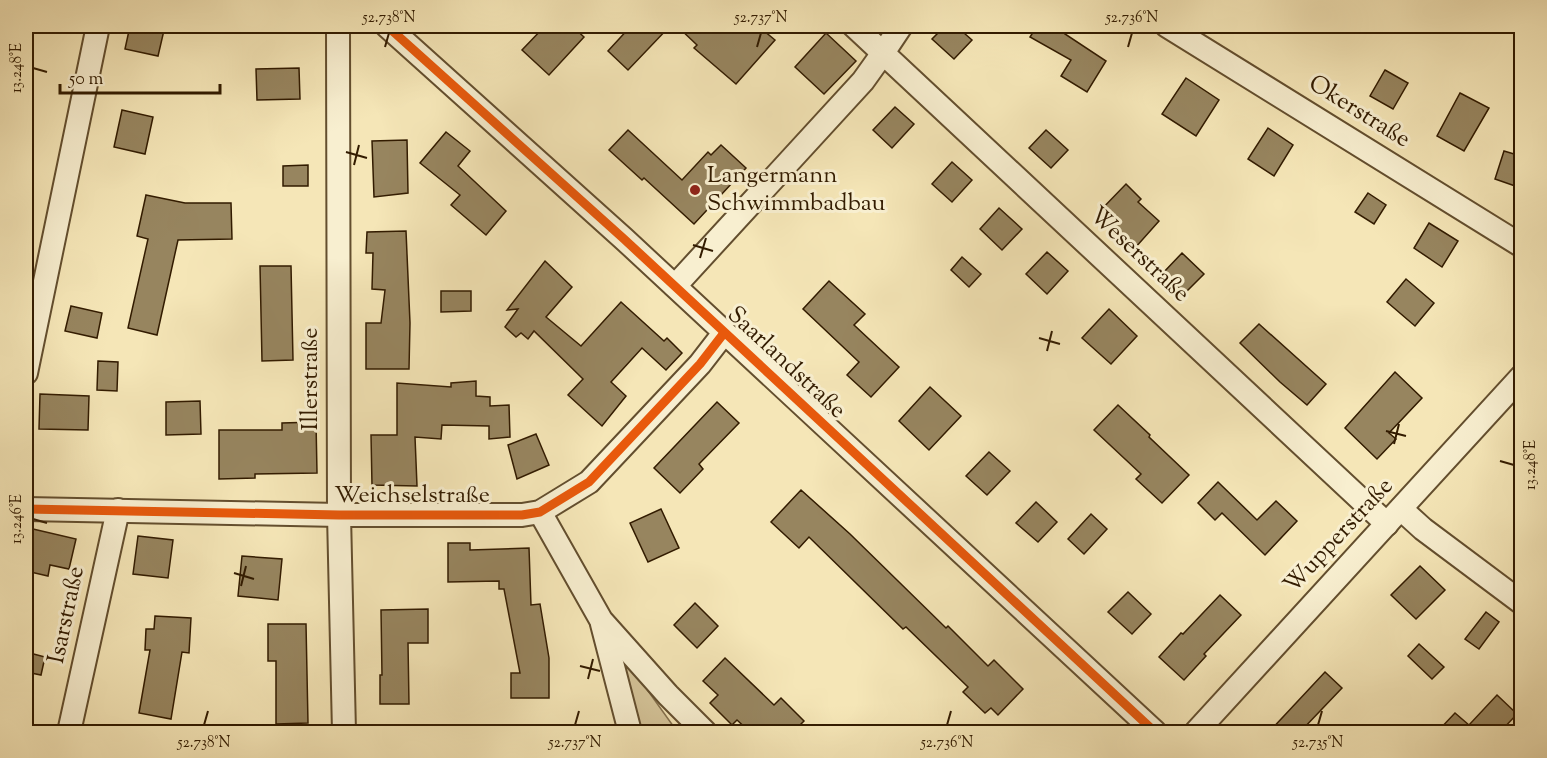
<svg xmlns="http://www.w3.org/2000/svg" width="1547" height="758" font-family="'Sorts Mill Goudy',serif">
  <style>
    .green { fill: #d4c398; stroke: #836f4c; stroke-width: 1.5 }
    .building { fill: #97855f; stroke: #321b00; stroke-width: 1.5 }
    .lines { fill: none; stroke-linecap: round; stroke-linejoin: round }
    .minor-casing { stroke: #634e2e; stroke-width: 26 }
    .minor { stroke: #f8efd0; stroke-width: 22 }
    .cycleway-casing { stroke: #f8efd0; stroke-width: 13 }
    .cycleway { stroke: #e8590c; stroke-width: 9 }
    .ticks { fill: none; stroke: #321b00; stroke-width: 2 }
    .poi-dot { fill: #8f2418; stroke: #f8efd0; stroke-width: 2 }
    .labels { text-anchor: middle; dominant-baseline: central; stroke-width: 6; stroke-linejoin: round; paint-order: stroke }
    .street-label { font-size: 24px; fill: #321b00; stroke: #f8efd0 }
    .poi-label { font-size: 24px; fill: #321b00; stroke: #f8efd0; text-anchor: start }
    .neatline { fill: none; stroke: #321b00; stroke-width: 2 }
    .ticks-label { font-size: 15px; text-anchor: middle; fill: #321b00 }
  </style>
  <rect width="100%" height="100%" fill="#f5e6b7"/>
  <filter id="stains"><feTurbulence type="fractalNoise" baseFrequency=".00333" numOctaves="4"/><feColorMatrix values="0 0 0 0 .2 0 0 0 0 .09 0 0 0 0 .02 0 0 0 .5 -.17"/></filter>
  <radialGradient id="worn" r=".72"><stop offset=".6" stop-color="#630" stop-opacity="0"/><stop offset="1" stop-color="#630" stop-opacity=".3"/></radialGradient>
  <path class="green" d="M621,653L676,730L678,732H640Z"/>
  <g class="building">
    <path d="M130,26H165L158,56L125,49Z"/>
    <path d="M545,26H572L584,37L549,75L522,50Z"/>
    <path d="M631,26H670L628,70L608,51Z"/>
    <path d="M677,26H758L775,40L736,84L694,48L697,45Z"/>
    <path d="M945,26H956L972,40L954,59L932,39Z"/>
    <path d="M1037,26H1070L1065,34L1106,61L1087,92L1061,76L1071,60L1030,37Z"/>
    <path d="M826,33L856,61L824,94L795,67Z"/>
    <path d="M299,68L300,99L257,100L256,69Z"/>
    <path d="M1385,70L1408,83L1393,109L1370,96Z"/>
    <path d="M1186,78L1219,100L1196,136L1162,114Z"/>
    <path d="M1460,93L1489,108L1464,151L1437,136Z"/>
    <path d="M895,107L914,124L892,148L873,130Z"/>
    <path d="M122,110L153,117L145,154L114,147Z"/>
    <path d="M1268,128L1293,145L1274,176L1248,159Z"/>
    <path d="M628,130L682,180L708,152L711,155L721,145L746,168L694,224L644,178L642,180L609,150Z"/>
    <path d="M1046,130L1068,150L1051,168L1029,148Z"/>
    <path d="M446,132L470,151L458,166L506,211L486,235L451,205L460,195L420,163Z"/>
    <path d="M407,140L408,193L374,197L372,141Z"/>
    <path d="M1504,151L1521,156V177L1518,187L1495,179Z"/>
    <path d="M952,162L972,180L952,202L932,184Z"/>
    <path d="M308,165V186H283V166Z"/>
    <path d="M1126,184L1141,199L1138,202L1159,221L1135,248L1098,213Z"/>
    <path d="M1368,193L1386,205L1374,224L1355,212Z"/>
    <path d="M146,195L185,203H231L232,239L178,240L157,335L128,328L148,239L137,236Z"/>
    <path d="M999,208L1022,229L1002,250L980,229Z"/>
    <path d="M1429,223L1458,241L1442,267L1414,248Z"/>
    <path d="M406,231L410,323L409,369H366V323H381L385,290L372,289L373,253H366L367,232Z"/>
    <path d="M1047,252L1068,271L1047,294L1026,274Z"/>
    <path d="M1182,253L1204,274L1185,293L1163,273Z"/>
    <path d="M962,257L981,274L969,287L951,270Z"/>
    <path d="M545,261L572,287L546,317L581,346L621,302L664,341L667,338L682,353L666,370L642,348L611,382L626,396L602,426L568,395L583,379L534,331L528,339L521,333L516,337L505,327L518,309L507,310Z"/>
    <path d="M260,266H291L293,360L262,361Z"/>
    <path d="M1406,279L1434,303L1415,326L1387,302Z"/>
    <path d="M829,281L865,314L854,325L899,367L871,397L847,375L859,362L803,309Z"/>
    <path d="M441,291H471V311L441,312Z"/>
    <path d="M71,306L102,313L97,338L65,331Z"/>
    <path d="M1109,309L1137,336L1111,364L1082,338Z"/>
    <path d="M1259,324L1326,384L1307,405L1280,382L1240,343Z"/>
    <path d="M98,361L118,362L117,391L97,390Z"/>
    <path d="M1395,372L1422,398L1389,433L1396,439L1377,459L1345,428Z"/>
    <path d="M476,381V396L490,397V406L509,405L510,437L489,439V426L442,425L441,439L415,437L417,486L372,485L371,435H397V383L451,387V383Z"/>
    <path d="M930,387L961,416L929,450L899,421Z"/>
    <path d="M40,394L89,396L88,430L39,429Z"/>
    <path d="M200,401L201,434L166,435V402Z"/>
    <path d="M717,402L739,423L699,464L703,469L680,493L654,468Z"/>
    <path d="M1118,405L1150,435L1149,437L1189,475L1162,503L1136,479L1141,474L1094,430Z"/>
    <path d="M316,422L317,473L255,474V478L219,479V430H282V423Z"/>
    <path d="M536,434L549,465L517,479L508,445Z"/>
    <path d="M989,452L1010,471L987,495L966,476Z"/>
    <path d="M1218,482L1257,520L1276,501L1297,521L1265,555L1222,513L1215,520L1198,503Z"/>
    <path d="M801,490L850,534L946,628L948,626L988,666L994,660L1023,689L998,715L991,708L985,713L963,692L968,687L906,627L903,629L809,537L799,548L771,522Z"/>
    <path d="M1036,502L1057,522L1038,542L1016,523Z"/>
    <path d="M661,509L679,548L648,562L630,523Z"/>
    <path d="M1091,514L1107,529L1084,554L1068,539Z"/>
    <path d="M33,529L76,539L69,569L50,565L48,576L26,571V564Z"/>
    <path d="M138,536L173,540L168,578L133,574Z"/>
    <path d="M448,543H470V550L529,548L531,605L540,604L549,658V698H511V673H520L504,589H499V581L448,582Z"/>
    <path d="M242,556L282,559L278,600L238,596Z"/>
    <path d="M1420,566L1445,590L1416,619L1391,595Z"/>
    <path d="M1128,592L1151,614L1132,634L1108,612Z"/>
    <path d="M1220,595L1241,615L1204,654L1206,656L1184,680L1159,657L1181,633L1183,634Z"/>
    <path d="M695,603L718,626L697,648L674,625Z"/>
    <path d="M428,609V643H408L409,704H380V675H382L381,610Z"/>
    <path d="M1486,612L1499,622L1479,649L1465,639Z"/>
    <path d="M155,616L191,618L189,653L182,652L171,719L139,713L150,650H145L146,629H154Z"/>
    <path d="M268,624H306L308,723L276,724V661H268Z"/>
    <path d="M1419,644L1444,667L1432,679L1408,656Z"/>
    <path d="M26,652L45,657L41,675L26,672Z"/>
    <path d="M725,658L774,705L781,698L804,721L793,732H750L737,720L732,725L710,703L718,695L703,681Z"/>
    <path d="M1325,672L1342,688L1300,732H1269Z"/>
    <path d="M1497,695L1517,714L1500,732H1437L1455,713L1469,725Z"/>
  </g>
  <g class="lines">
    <g class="minor-casing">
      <g id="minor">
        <path d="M338,26L339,515L344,732"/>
        <path d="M387,26L624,239L1155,732"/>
        <path d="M854,26L1387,524"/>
        <path d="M1167,26L1522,246"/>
        <path d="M675,286L863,81L883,53L901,26"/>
        <path d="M26,373L98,26"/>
        <path d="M26,509L339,515H522L540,512L589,482L700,364L724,333"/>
        <path d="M1401,509L1423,529L1522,603"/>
        <path d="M540,512L601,620L668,695L705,732"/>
        <path d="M602,624L630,732"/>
        <path d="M69,732L118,510"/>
        <path d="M1196,732L1522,376"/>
      </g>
    </g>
    <use href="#minor" class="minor"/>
    <g class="cycleway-casing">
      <g id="cycleway">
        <path d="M387,26L624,239L1155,732"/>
        <path d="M26,509L339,515H522L540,512L589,482L700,364L724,333"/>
      </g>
    </g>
    <use href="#cycleway" class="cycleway"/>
  </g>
  <path class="ticks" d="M385,47L389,33M757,47L761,33M1128,47L1132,33M33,68L47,72M346,152L367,158M354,165L359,145M693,245L713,251M700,258L706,238M1039,338L1060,344M1047,351L1052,331M1386,431L1406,436M1394,444L1399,424M1500,461L1514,465M33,519L47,523M234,573L254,579M241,586L246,566M580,666L600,671M588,679L593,659M204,725L208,711M575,725L579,711M947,725L951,711M1318,725L1322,711"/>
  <circle class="poi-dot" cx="695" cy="190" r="6"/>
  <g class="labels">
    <g class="street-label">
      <text transform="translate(1359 112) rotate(32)">Okerstraße</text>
      <text transform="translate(1139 255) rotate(43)">Weserstraße</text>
      <text transform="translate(786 363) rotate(43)">Saarlandstraße</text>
      <text transform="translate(311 379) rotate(-90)">Illerstraße</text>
      <text x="412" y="496">Weichselstraße</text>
      <text transform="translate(1339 536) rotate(-47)">Wupperstraße</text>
      <text transform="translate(67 615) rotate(-78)">Isarstraße</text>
    </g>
    <g class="poi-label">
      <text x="707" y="176">Langermann<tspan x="707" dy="28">Schwimmbadbau</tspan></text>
    </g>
  </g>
  <rect width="1547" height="758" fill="none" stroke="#f5e6b7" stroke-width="66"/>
  <path d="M60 84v9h160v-9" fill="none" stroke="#321b00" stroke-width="3"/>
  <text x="69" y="84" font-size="18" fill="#321b00" stroke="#f8efd0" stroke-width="4.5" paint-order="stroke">50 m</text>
  <rect x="33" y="33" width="1481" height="692" class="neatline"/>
  <g class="ticks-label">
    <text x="389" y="22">52.738°N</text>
    <text x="761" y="22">52.737°N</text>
    <text x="1132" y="22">52.736°N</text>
    <text transform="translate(16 68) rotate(-90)" y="5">13.248°E</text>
    <text transform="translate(1530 465) rotate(-90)" y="5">13.248°E</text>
    <text transform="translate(16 519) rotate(-90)" y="5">13.246°E</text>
    <text x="204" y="747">52.738°N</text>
    <text x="575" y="747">52.737°N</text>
    <text x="947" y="747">52.736°N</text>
    <text x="1318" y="747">52.735°N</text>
  </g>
  <rect width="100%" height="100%" filter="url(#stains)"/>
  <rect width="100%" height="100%" fill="url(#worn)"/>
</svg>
